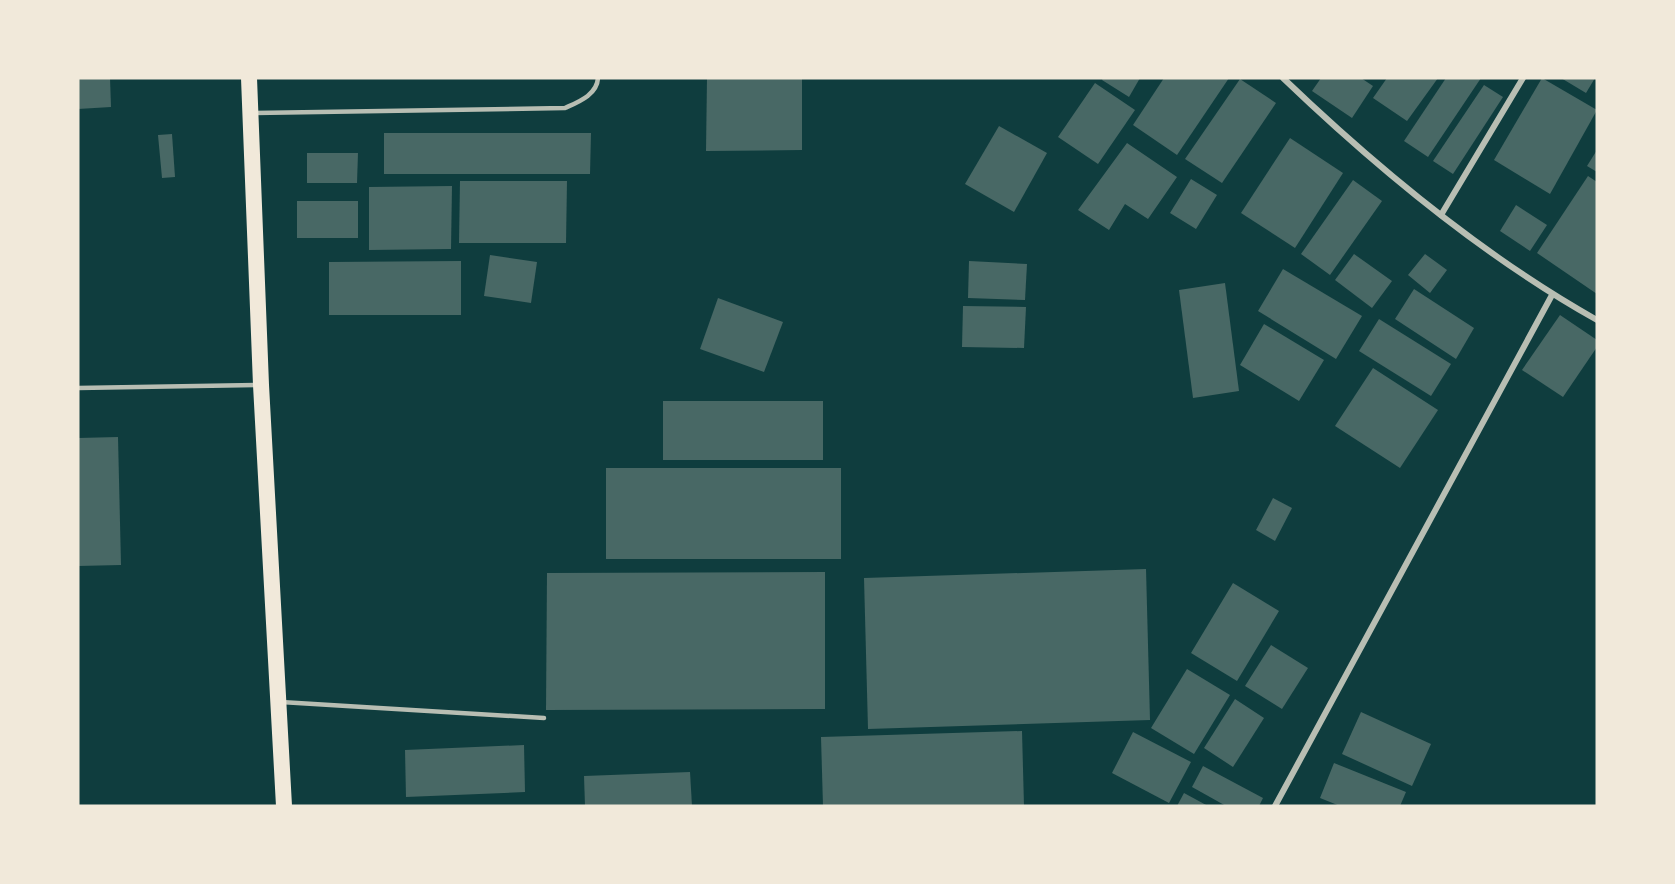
<svg xmlns="http://www.w3.org/2000/svg" width="1675" height="884" font-family="Arial,sans-serif">
  <style>
    .building { fill: #486865 }
    .lines { fill: none; stroke-linecap: round; stroke-linejoin: round }
    .service { stroke: #b8beb3; stroke-width: 4.5 }
    .minor { stroke: #b8beb3; stroke-width: 6 }
    .trunk { stroke: #f1e9da; stroke-width: 16 }
  </style>
  <rect width="100%" height="100%" fill="#0f3d3e"/>
  <g class="building">
    <path d="M78,78H110L111,107L78,109Z"/>
    <path d="M707,78H802V150L706,151Z"/>
    <path d="M1103,78H1140L1129,97L1102,80Z"/>
    <path d="M1164,78H1229L1177,155L1133,125Z"/>
    <path d="M1321,78H1361L1373,86L1352,118L1312,91Z"/>
    <path d="M1387,78H1438L1407,121L1373,98Z"/>
    <path d="M1446,78H1481L1428,157L1404,141Z"/>
    <path d="M1542,78L1597,110L1550,194L1494,160Z"/>
    <path d="M1561,78H1595L1586,93Z"/>
    <path d="M1240,79L1276,103L1222,183L1185,159Z"/>
    <path d="M1095,83L1135,110L1098,164L1058,137Z"/>
    <path d="M1484,85L1503,97L1453,174L1433,161Z"/>
    <path d="M999,126L1047,153L1014,212L965,184Z"/>
    <path d="M384,133H591L590,174H384Z"/>
    <path d="M172,134L175,177L162,178L158,135Z"/>
    <path d="M1290,138L1343,173L1295,248L1241,213Z"/>
    <path d="M1127,143L1177,177L1148,219L1125,204L1109,230L1078,210Z"/>
    <path d="M1597,150V172L1587,166Z"/>
    <path d="M307,153H358L357,183H307Z"/>
    <path d="M1588,176L1597,182V294L1537,253Z"/>
    <path d="M1191,179L1217,195L1196,229L1170,213Z"/>
    <path d="M1353,180L1382,201L1330,275L1301,254Z"/>
    <path d="M460,181H567L566,243H459Z"/>
    <path d="M452,186L451,249L369,250V187Z"/>
    <rect x="297" y="201" width="61" height="37"/>
    <path d="M1516,205L1547,225L1530,251L1500,231Z"/>
    <path d="M1354,254L1392,281L1372,308L1335,280Z"/>
    <path d="M1425,254L1447,270L1430,293L1408,275Z"/>
    <path d="M490,255L537,262L531,303L484,296Z"/>
    <path d="M461,261V315H329V262Z"/>
    <path d="M969,261L1027,264L1025,300L968,298Z"/>
    <path d="M1283,269L1362,316L1336,359L1258,311Z"/>
    <path d="M1225,283L1239,391L1193,398L1179,290Z"/>
    <path d="M1414,289L1474,328L1456,359L1395,319Z"/>
    <path d="M718,298L783,322L764,372L700,349Z"/>
    <path d="M963,306L1026,307L1024,348L962,347Z"/>
    <path d="M1560,315L1597,340V347L1563,397L1522,370Z"/>
    <path d="M1379,319L1451,364L1431,396L1359,351Z"/>
    <path d="M1264,324L1324,360L1299,401L1240,365Z"/>
    <path d="M1373,368L1438,410L1400,468L1335,426Z"/>
    <rect x="663" y="401" width="160" height="59"/>
    <path d="M118,437L121,565L78,566V438Z"/>
    <rect x="606" y="468" width="235" height="91"/>
    <path d="M1273,498L1292,508L1275,541L1256,530Z"/>
    <path d="M1146,569L1150,720L868,729L864,578Z"/>
    <path d="M825,572V709L546,710L547,573Z"/>
    <path d="M1233,583L1279,611L1237,681L1191,653Z"/>
    <path d="M1271,645L1308,668L1282,709L1245,686Z"/>
    <path d="M1187,669L1230,695L1194,754L1151,728Z"/>
    <path d="M1235,699L1264,718L1233,767L1204,748Z"/>
    <path d="M1361,712L1431,744L1412,786L1342,754Z"/>
    <path d="M1022,731L1024,806H823L821,737Z"/>
    <path d="M1133,732L1191,762L1169,803L1112,773Z"/>
    <path d="M524,745L525,792L406,797L405,750Z"/>
    <path d="M1334,763L1406,792L1400,806H1340L1320,798Z"/>
    <path d="M1203,766L1263,798L1259,806H1226L1192,787Z"/>
    <path d="M690,772L692,806H585L584,776Z"/>
    <path d="M1184,793L1208,806H1177Z"/>
  </g>
  <g class="lines">
    <g class="service">
      <path d="M255,113L565,108C578,102 597,95 598,78"/>
      <path d="M78,388L258,385"/>
      <path d="M281,702L544,718"/>
    </g>
    <g class="minor">
      <path d="M1283,78C1378,169 1483,256 1597,320"/>
      <path d="M1441,215L1523,78"/>
      <path d="M1275,806L1552,295"/>
    </g>
    <path class="trunk" d="M249,78L261,385L284,806"/>
  </g>
  <rect width="1675" height="884" fill="none" stroke="#f1e9da" stroke-width="159"/>
</svg>
